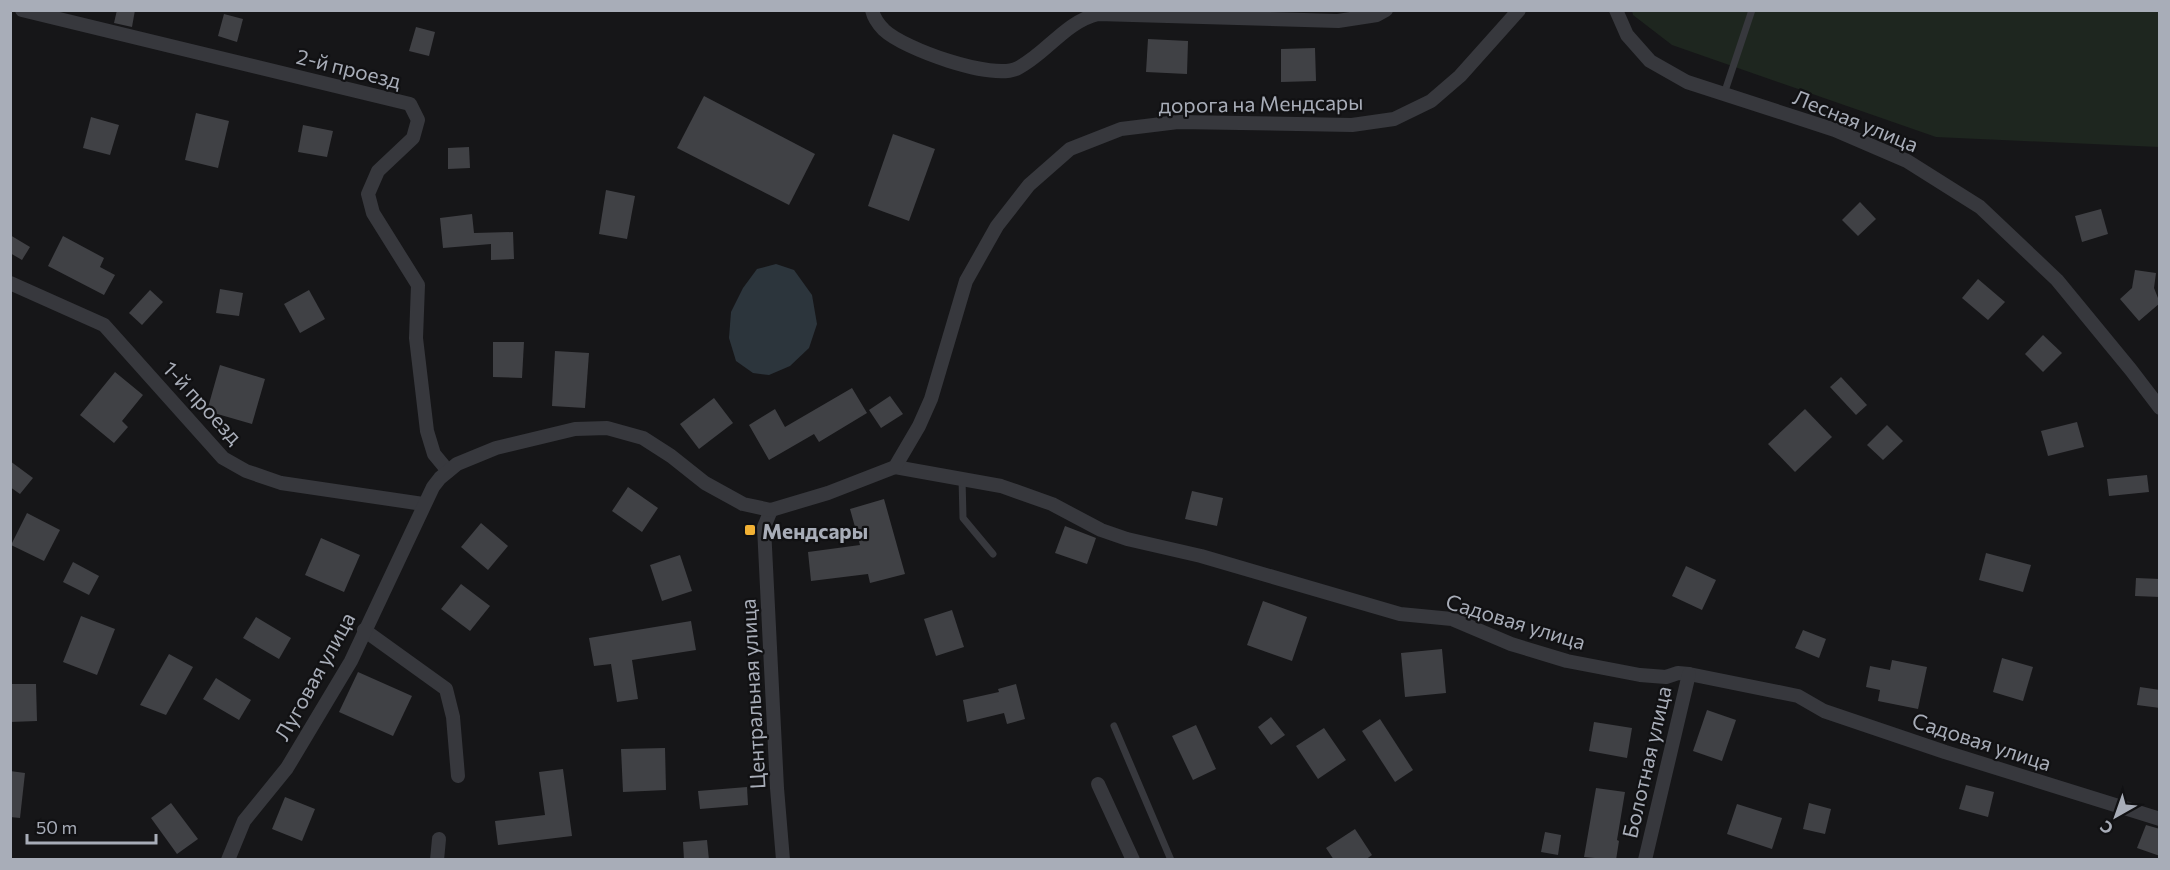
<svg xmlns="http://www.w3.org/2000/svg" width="2170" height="870" font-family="Commissioner,sans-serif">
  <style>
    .green { fill: #1e261f }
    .water { fill: #2c353c }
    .building { fill: #404145 }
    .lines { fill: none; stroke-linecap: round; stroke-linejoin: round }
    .service { stroke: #37383d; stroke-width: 7 }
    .minor { stroke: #37383d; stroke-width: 14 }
    .poi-dot { fill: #f2b134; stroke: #111113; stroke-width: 2 }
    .labels { text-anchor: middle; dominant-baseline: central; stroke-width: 4.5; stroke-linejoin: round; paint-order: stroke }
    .street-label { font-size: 21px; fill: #a8adb8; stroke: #111113 }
    .poi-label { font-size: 21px; font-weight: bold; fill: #a8adb8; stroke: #111113; text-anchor: start }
  </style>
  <rect width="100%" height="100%" fill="#161618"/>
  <path class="green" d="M1632,11H2159V147L1936,137L1672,45L1633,15Z"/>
  <path class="water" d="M776,264L794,270L812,295L817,324L809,348L790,366L769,375L753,373L736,361L729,338L731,312L743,288L757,269Z"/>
  <g class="building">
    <path d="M117,10H135L132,27L114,23Z"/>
    <path d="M224,14L243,19L237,42L218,36Z"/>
    <path d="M416,27L435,32L429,56L409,51Z"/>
    <path d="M1148,39L1188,41L1187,74L1146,72Z"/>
    <path d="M1315,48L1316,81L1281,82V49Z"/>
    <path d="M704,96L815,154L789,205L677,148Z"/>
    <path d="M196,113L229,121L218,168L185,160Z"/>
    <path d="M91,117L119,125L110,155L83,148Z"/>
    <path d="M303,125L333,131L327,157L298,152Z"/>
    <path d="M893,134L935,149L909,221L868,206Z"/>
    <path d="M469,147L470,168L448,169V148Z"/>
    <path d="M606,190L635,196L627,239L599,234Z"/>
    <path d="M1860,202L1876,219L1858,236L1842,220Z"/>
    <path d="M2101,209L2108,234L2082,242L2075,216Z"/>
    <path d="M472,214L474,233L513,232L514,259L491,260V244L443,248L440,218Z"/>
    <path d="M10,235L30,247L22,260L10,253Z"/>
    <path d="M63,236L104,258L100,267L115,275L104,295L48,266Z"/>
    <path d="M2135,270L2156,273L2154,288L2160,303L2139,321L2120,299L2132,288Z"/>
    <path d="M1978,279L2005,302L1988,320L1962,298Z"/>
    <path d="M220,289L243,293L239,316L216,313Z"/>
    <path d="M150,290L163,302L142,325L129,313Z"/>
    <path d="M309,290L325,319L300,333L284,304Z"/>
    <path d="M2043,335L2062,353L2043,372L2025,354Z"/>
    <path d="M493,342H524L522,378L493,377Z"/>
    <path d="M555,351L589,353L585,408L552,406Z"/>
    <path d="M220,365L265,379L252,424L207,411Z"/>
    <path d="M115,372L143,395L122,421L128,427L114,443L80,415Z"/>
    <path d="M1841,377L1867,405L1856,415L1830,387Z"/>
    <path d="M852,388L867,413L819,442L814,434L769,460L749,425L775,409L785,427Z"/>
    <path d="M890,396L903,414L881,428L869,410Z"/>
    <path d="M714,398L733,423L699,449L680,424Z"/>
    <path d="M1805,409L1832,437L1795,472L1768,444Z"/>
    <path d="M2077,422L2084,447L2048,456L2041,431Z"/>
    <path d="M1887,425L1903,441L1883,460L1867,445Z"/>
    <path d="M10,461L33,478L20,494L10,487Z"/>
    <path d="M2147,475L2149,492L2109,496L2107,479Z"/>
    <path d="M628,487L658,508L642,532L612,511Z"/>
    <path d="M1192,491L1223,498L1217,526L1185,519Z"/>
    <path d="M884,499L905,574L870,583L868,574L811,581L808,552L860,545L850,509Z"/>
    <path d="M27,513L60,530L44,561L11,545Z"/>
    <path d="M481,523L508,546L488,570L461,547Z"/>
    <path d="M1065,526L1096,538L1087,564L1055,553Z"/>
    <path d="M321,538L360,555L344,592L305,575Z"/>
    <path d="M1986,553L2031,565L2023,592L1979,580Z"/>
    <path d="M680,555L692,591L662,601L650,565Z"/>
    <path d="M73,562L99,576L89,595L63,582Z"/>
    <path d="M1686,566L1716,580L1702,610L1672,596Z"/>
    <path d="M2136,578L2160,579V597L2135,596Z"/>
    <path d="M461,584L490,606L470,631L441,609Z"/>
    <path d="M1263,601L1307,617L1292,661L1247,645Z"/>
    <path d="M952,610L964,647L936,656L924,619Z"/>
    <path d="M81,616L115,629L97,675L63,662Z"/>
    <path d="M256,617L291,638L279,659L243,638Z"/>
    <path d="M691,621L696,650L632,660L638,699L617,702L611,664L594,666L589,638Z"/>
    <path d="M1803,630L1826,639L1819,658L1795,648Z"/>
    <path d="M1442,649L1446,693L1405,697L1401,653Z"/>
    <path d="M169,654L193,667L166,715L140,705Z"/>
    <path d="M2002,658L2033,667L2023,701L1993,692Z"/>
    <path d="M1892,660L1927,667L1918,709L1878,701L1880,690L1866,687L1870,666L1890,670Z"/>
    <path d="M358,672L412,696L393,736L339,712Z"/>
    <path d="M216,678L251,700L239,720L203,699Z"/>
    <path d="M10,684H36L37,721L10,722Z"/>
    <path d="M1016,684L1025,719L1007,724L1004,713L967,722L963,700L999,692L998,689Z"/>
    <path d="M2140,687L2160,690V708L2137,705Z"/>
    <path d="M1707,710L1736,720L1722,761L1693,751Z"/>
    <path d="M1271,717L1285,735L1271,745L1258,727Z"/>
    <path d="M1380,719L1413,770L1395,782L1362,731Z"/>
    <path d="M1594,722L1632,728L1627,758L1589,751Z"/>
    <path d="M1196,725L1216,769L1193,780L1172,736Z"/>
    <path d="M1324,728L1346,760L1318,779L1296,746Z"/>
    <path d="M665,748L666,790L623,792L621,749Z"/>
    <path d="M563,769L572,836L498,845L495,821L545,815L539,772Z"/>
    <path d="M10,771L25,773L20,818L10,817Z"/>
    <path d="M1966,785L1994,792L1988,817L1959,809Z"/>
    <path d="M747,787L748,805L700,809L698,791Z"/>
    <path d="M1596,788L1625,792L1617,840L1619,841L1616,860L1584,857Z"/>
    <path d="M285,797L315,809L302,841L272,829Z"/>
    <path d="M171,803L198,839L177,854L151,818Z"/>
    <path d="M1809,803L1831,809L1825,834L1803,829Z"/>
    <path d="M1737,804L1782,818L1772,849L1727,834Z"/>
    <path d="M2146,825L2160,829V856L2137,848Z"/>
    <path d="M1355,829L1372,855L1365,860H1334L1326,848Z"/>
    <path d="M1545,832L1561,835L1558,855L1541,852Z"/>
    <path d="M707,840L709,860H684L683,842Z"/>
  </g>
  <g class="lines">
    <g class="service">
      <path d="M1724,94L1752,10"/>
      <path d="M962,478L963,518L993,554"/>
      <path d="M1114,726L1171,860"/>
    </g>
    <g class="minor">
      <path d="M22,10L410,104L418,120L413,138L378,171L368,194L373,213L418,285L416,338L427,431L434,454L448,471"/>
      <path d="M872,10C874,19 878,24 884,30C904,49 993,81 1018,68C1047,53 1065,22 1098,14L1338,21L1377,15L1386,10"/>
      <path d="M1616,10L1627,35L1650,61L1687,82L1835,130L1907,161L1980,207L2057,280L2131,370L2160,408"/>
      <path d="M10,283L104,325L223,458L246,471L281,483L423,504"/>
      <path d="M895,467L1001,486L1052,504L1101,530L1127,539L1201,556L1400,614L1452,619L1511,644L1567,661L1640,675L1666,677L1678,673L1689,674L1798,696L1824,711L1945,752L2160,819"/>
      <path d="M771,510L764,527L777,788L783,860"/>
      <path d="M364,630L446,689L453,717L458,776"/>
      <path d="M1098,784L1133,860"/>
      <path d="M228,860L244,821L287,768L351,661L433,487L440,478L457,464L496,448L575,429L607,428L643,438L671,456L705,483L743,504L771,510L828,493L895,467L919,426L931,399L966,281L997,226L1029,185L1070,149L1121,129L1178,122L1352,125L1394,119L1431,101L1460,76L1519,10"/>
      <path d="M437,860L439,839"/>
      <path d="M1645,860L1689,674"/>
    </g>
  </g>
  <rect class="poi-dot" x="744" y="524" width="12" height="12" rx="3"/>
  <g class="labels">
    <g class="street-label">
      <text transform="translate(349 68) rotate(14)">2-й проезд</text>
      <text transform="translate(1261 103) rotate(-1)">дорога на Мендсары</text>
      <text transform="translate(1856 120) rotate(22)">Лесная улица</text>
      <text transform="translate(203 402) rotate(47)">1-й проезд</text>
      <text transform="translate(1516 621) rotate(17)">Садовая улица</text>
      <text transform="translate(314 676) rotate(-61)">Луговая улица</text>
      <text transform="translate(752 694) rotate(-93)">Центральная улица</text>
      <text transform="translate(1982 741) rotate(18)">Садовая улица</text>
      <text transform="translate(1646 762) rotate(-77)">Болотная улица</text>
    </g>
    <g class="poi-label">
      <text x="762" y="530">Мендсары</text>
    </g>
  </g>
  <rect width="2170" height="870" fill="none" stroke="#a8adb8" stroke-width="24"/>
  <g transform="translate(2116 816) rotate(220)" stroke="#111113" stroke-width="4.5" paint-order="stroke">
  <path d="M0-4.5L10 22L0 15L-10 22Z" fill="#a8adb8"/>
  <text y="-9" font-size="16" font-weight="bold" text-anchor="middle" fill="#a8adb8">С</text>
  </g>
  <path d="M27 834v9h129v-9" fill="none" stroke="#a8adb8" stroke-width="3"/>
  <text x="36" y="834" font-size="18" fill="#a8adb8" stroke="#111113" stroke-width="4.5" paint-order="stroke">50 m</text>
</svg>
